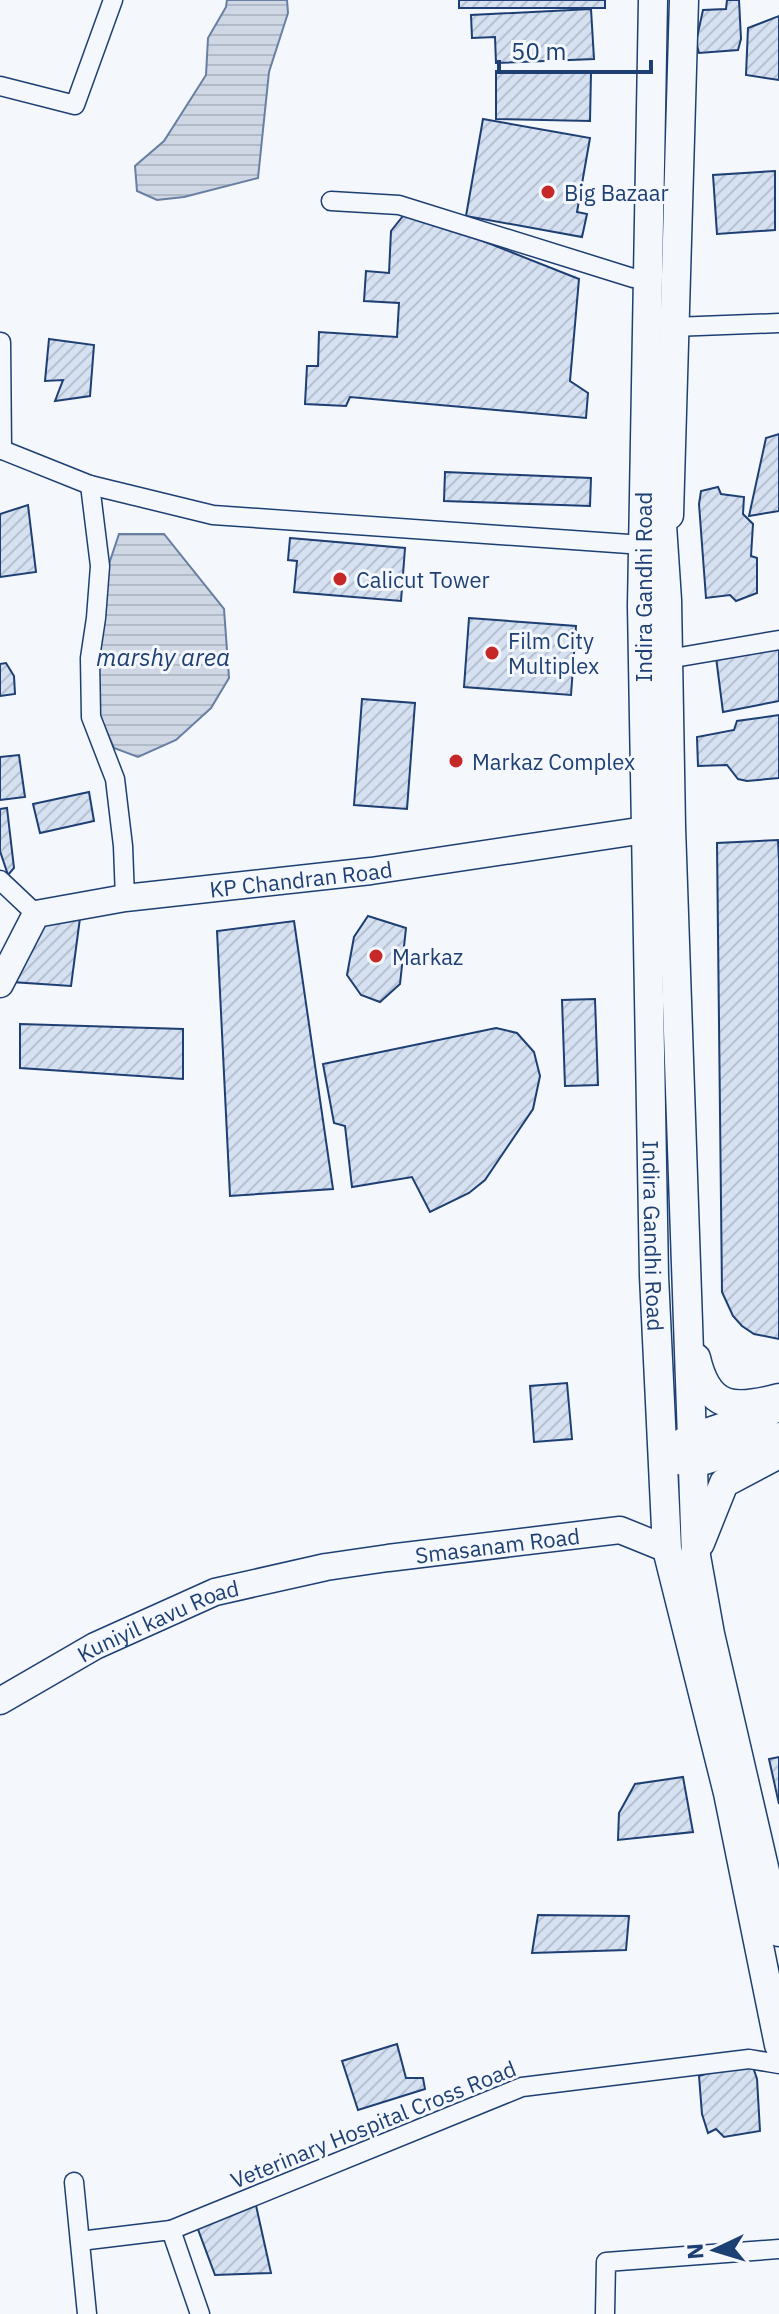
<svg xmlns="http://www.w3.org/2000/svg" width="779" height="2314" font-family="'IBM Plex Sans',sans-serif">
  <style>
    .water { fill: url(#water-rules); stroke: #687fa3; stroke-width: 2 }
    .building { fill: url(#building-hatch); stroke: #1d3f73; stroke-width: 2 }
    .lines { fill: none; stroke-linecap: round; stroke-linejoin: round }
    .street-casing { stroke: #1d3f73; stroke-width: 21 }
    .secondary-casing { stroke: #1d3f73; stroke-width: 29 }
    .primary-casing { stroke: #1d3f73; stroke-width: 31 }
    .street { stroke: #f4f7fb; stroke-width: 18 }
    .secondary { stroke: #f4f7fb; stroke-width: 26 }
    .primary { stroke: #f4f7fb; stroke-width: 28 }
    .poi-dot { fill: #c62828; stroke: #f4f7fb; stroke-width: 3 }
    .labels { text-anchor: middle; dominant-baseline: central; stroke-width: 6; stroke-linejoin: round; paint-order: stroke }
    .poi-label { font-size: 22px; fill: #1d3f73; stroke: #f4f7fb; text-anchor: start }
    .street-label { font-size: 22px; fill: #1d3f73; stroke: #f4f7fb }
    .water-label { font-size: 24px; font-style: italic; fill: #1d3f73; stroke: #f4f7fb }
  </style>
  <defs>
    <pattern id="water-rules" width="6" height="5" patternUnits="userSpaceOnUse" patternTransform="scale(2)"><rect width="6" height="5" fill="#cfd7e4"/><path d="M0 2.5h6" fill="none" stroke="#b1bac7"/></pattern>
    <pattern id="building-hatch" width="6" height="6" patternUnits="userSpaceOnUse" patternTransform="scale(2)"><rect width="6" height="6" fill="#d5e0f0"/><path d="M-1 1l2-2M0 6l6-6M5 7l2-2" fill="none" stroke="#b6c1d1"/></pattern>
  </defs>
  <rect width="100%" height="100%" fill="#f4f7fb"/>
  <g class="water">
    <path d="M227,0H287L288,13L269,72L258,178L184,197L157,200L137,191L135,166L164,141L206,75L208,38L226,7Z"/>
    <path d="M119,534H164L224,609L229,678L211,708L176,740L138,757L114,748L100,717L97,677L106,573Z"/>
  </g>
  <g class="building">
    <rect x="459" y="0" width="146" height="8"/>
    <path d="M727,0H739L741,39L738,50L699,53L696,42L703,10L726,9Z"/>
    <path d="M591,9L594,59L496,63L495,37L472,38L471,15Z"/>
    <path d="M779,16V80L746,75L748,28Z"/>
    <path d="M496,71L591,73L590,121L496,119Z"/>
    <path d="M483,119L590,138L577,212L587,214L582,237L466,216Z"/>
    <path d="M775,171V230L717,234L713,175Z"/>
    <path d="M407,211L579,279L570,381L588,393L586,418L350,397L346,406L305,404L307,366H318L319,332L397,337L399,303L364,301L366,271L389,273L391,231Z"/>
    <path d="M49,339L94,345L90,396L55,401L63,380L45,381Z"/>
    <path d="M779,434V511L749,516L766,438Z"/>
    <path d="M445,472L591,478L590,506L444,501Z"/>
    <path d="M718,487L721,494L744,497L743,514L753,524L751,556L757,558V593L736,601L730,595L706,598L699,504L701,491Z"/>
    <path d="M28,505L36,572L0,577V514Z"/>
    <path d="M290,538L405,548L401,601L294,592L297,561L288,560Z"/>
    <path d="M469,618L576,626L571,695L464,687Z"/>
    <path d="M779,645V701L723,712L716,657Z"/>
    <path d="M6,663L14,676L15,694L0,696V664Z"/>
    <path d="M362,699L415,703L407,809L354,805Z"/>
    <path d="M779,715V778L747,781L738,779L727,765L698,766L697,737L734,730L737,721Z"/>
    <path d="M19,755L25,797L0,800V757Z"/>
    <path d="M89,792L94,821L40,833L33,804Z"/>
    <path d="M7,808L14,868L8,875L0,851V809Z"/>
    <path d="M778,840L779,861V1339L754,1334L742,1326L733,1316L722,1292L717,843Z"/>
    <path d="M368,916L406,928L400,984L380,1002L361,995L347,975L354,937Z"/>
    <path d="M80,918L71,986L12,982L42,924Z"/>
    <path d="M294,921L333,1189L230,1196L217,931Z"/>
    <path d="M595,999L598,1085L565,1086L562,1000Z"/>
    <path d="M20,1024L183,1029V1079L20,1068Z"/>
    <path d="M496,1028L517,1033L534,1052L540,1076L533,1109L485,1180L469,1193L430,1212L412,1177L352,1187L345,1126L334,1123L323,1064Z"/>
    <path d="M567,1383L572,1439L534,1442L530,1386Z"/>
    <path d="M779,1757V1804L769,1759Z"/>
    <path d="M683,1777L693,1832L618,1840L619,1813L635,1784Z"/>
    <path d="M538,1915L629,1916L626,1950L532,1953Z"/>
    <path d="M397,2044L406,2078H423L425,2089L358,2110L342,2061Z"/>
    <path d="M753,2067L757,2079L760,2131L724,2137L716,2129L708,2133L702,2114L699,2076L716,2071Z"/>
    <path d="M255,2201L271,2273L215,2275L196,2224Z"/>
  </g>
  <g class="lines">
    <g class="street-casing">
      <g id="street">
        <path d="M0,86L75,105L113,0"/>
        <path d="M331,201L399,205L633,278"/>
        <path d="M673,327L779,323"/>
        <path d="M1,342L2,450"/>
        <path d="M0,449L90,485L213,515L629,544"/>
        <path d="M90,485L100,566L96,618L90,658L91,717L115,779L123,846L125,898"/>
        <path d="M668,659L779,640"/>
        <path d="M0,880L36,914"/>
        <path d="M74,2182L87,2314"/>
        <path d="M80,2241L171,2230"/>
        <path d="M200,2314L171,2230L522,2087L749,2059L779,2064"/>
        <path d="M605,2314L606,2262L779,2249"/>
      </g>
    </g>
    <g class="secondary-casing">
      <g id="secondary">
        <path id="s1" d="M0,984L36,914L125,898L371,871L645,830"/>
        <path id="s2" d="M0,1701L95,1646L215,1592L326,1567L388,1558L620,1530L667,1549"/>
      </g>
    </g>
    <g class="primary-casing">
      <g id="primary">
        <path id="s3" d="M653,0L642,606L654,1276L667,1549L728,1793L779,2045"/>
        <path d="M660,495L667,600L671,827L696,1556L710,1634L779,1932"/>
        <path d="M669,515L684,0"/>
        <path d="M696,1358C708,1410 734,1410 779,1398"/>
        <path d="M677,1446L691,1438L769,1412"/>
        <path d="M677,1459L692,1464L779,1437"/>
        <path d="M700,1543L724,1483L779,1454"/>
      </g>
    </g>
    <use href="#street" class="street"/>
    <use href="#secondary" class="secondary"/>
    <use href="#primary" class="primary"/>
  </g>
  <g class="poi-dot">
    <circle cx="548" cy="192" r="8"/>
    <circle cx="340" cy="579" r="8"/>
    <circle cx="492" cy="653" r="8"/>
    <circle cx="456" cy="761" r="8"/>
    <circle cx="376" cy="956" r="8"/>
  </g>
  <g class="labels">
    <g class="poi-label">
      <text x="564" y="192">Big Bazaar</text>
      <text x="356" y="579">Calicut Tower</text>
      <text x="508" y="640">Film City<tspan x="508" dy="25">Multiplex</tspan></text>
      <text x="472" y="761">Markaz Complex</text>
      <text x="392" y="956">Markaz</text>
    </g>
    <g class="street-label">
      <text transform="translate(643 587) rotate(-90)">Indira Gandhi Road</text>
      <text stroke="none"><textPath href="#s1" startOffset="346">KP Chandran Road</textPath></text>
      <text stroke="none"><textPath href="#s3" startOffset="1236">Indira Gandhi Road</textPath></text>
      <text stroke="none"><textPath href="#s2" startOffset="528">Smasanam Road</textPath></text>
      <text stroke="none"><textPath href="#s2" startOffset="178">Kuniyil kavu Road</textPath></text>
      <text transform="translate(373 2124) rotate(-22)">Veterinary Hospital Cross Road</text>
    </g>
    <g class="water-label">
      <text x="163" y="657">marshy area</text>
    </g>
  </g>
  <g transform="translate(715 2250) rotate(266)" stroke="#f4f7fb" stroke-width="6" paint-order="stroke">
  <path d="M0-6L14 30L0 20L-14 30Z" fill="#1d3f73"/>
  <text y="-12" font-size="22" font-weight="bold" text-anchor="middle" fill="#1d3f73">N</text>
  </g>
  <path d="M499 60v12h152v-12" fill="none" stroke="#1d3f73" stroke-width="4"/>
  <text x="511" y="60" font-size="24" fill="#1d3f73" stroke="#f4f7fb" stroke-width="6" paint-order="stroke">50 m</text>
</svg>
